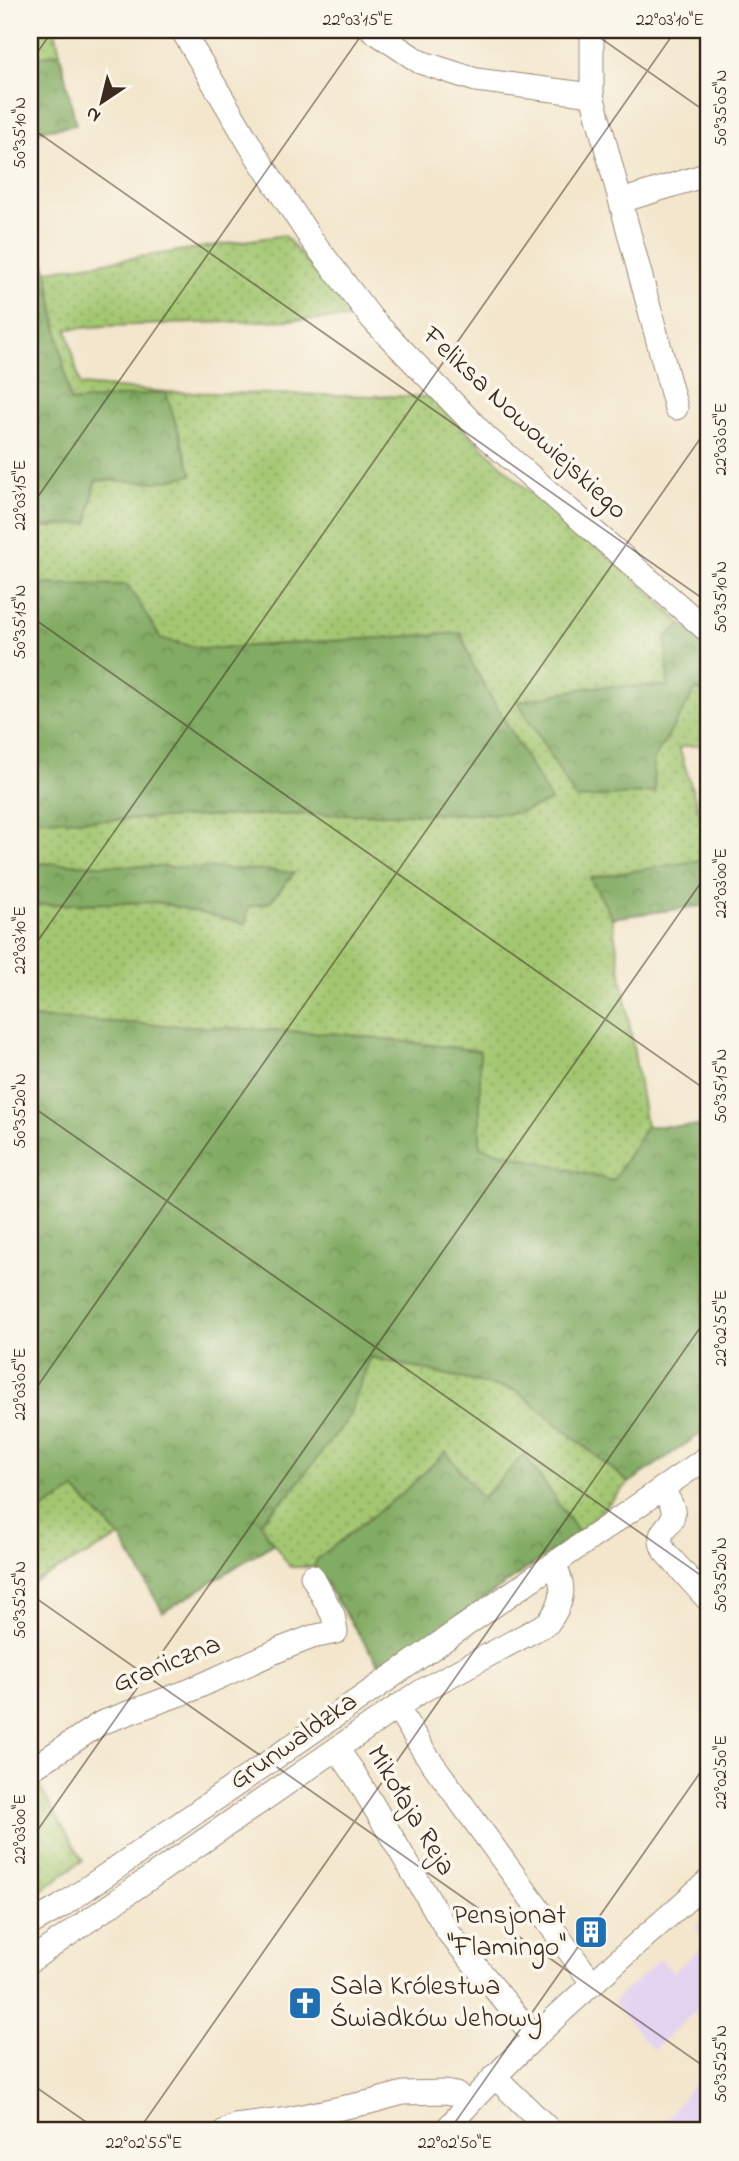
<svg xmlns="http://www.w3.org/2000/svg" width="739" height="2161" font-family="'Indie Flower',sans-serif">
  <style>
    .built { fill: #e4d3f1 }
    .grass { fill: url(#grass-dots); stroke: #6f7848; stroke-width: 2 }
    .forest { fill: url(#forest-crowns); stroke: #5e6b40; stroke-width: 2 }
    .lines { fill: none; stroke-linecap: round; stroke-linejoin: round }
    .minor-casing { stroke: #978875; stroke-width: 25 }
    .minor { stroke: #fff; stroke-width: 23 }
    .ticks { fill: none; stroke: #3b2a1e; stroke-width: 2; stroke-opacity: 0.45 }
    .labels { text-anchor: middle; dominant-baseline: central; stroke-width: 7; stroke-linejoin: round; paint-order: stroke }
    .street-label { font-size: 28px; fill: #3b2a1e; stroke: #fbf7ec }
    .poi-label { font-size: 28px; fill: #3b2a1e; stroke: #fbf7ec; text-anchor: end }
    .neatline { fill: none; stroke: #3b2a1e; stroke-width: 2.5 }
    .ticks-label { font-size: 18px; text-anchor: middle; fill: #3b2a1e }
  </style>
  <defs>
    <pattern id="grass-dots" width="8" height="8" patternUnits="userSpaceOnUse" patternTransform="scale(1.75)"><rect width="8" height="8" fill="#a3c771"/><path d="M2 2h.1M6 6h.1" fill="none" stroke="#86a25c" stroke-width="1.8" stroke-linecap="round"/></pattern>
    <pattern id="forest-crowns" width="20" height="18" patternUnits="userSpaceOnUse" patternTransform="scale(1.75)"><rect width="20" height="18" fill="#82ac63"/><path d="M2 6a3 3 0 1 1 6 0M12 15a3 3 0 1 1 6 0" fill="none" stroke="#6c8c51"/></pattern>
  </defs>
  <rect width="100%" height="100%" fill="#fbf7ec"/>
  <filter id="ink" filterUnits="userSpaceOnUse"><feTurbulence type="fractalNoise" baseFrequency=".0143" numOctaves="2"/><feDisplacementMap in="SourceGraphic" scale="14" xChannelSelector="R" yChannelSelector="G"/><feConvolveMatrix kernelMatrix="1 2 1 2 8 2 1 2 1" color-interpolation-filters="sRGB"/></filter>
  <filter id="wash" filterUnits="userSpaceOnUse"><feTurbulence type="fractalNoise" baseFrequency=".00686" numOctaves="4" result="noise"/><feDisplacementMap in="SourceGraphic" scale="28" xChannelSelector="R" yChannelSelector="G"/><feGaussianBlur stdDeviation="1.57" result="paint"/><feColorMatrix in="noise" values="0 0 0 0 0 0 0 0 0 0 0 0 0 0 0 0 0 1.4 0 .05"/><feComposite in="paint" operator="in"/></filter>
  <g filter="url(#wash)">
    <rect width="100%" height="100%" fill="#f3e6cc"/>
    <g class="built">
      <path d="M709,1914V1999L653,2050L613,2002L660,1959L673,1973L707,1943L695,1927Z"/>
      <path d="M709,2071V2128L706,2131H658L692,2086Z"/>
    </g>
    <g class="grass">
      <path d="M30,30H55L60,53L30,58Z"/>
      <path d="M284,235L355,318L105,326L67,329L80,385L166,392L431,397L527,490L632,576L682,624L666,637L668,686L597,687L655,792L653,761L696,688L709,696V744L679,747L709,843V859L591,878L612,918L646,1126L614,1181L479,1147L480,1051L342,1034L30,1018V905L156,902L246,923L248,907L270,902L293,873L30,863V811L499,713L472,664L461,633L204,649L161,639L127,585L30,584V528L88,523L95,480L156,482L192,475L166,393L70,402L47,271Z"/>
      <path d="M370,1357L517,1391L629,1483L579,1533L525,1455L482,1498L446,1453L407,1489L334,1548L314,1567H290L259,1523L290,1493L363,1379Z"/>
      <path d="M74,1489L120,1537L30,1584V1517Z"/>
      <path d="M37,1783L83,1860L30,1898V1787Z"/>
    </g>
    <g class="forest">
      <path d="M60,53L76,125L30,132V58Z"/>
      <path d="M30,205L47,271L70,402L166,392L192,475L156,482L95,480L88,523L30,528Z"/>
      <path d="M30,584L128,585L161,639L204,649L461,633L472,664L551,801L518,813L249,815L105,820L30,819Z"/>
      <path d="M682,624L709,650V696L696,689L653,761L655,792L576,799L518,702L590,687L668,686L666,637Z"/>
      <path d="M709,859V905L612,918L590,878Z"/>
      <path d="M30,863L267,870L294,873L270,902L248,907L246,924L156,902L30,905Z"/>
      <path d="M30,1018L342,1034L480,1051V1147L613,1181L646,1126H709V1428L629,1483L517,1391L370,1357L349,1417L290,1493L260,1522L273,1544L163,1612L120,1537L75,1490L30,1517Z"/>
      <path d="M446,1452L482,1498L524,1455L579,1533L382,1669L314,1567L317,1559L407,1489Z"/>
    </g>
  </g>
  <g filter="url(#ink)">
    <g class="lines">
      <g class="minor-casing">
        <g id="minor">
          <path d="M182,30L256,155L311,239L372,319L487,438L709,632"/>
          <path d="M372,30L420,62L476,80L592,95"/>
          <path d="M592,30V95L676,408"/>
          <path d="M621,201L709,174"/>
          <path d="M662,1489C666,1495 672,1503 673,1510C676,1529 651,1527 665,1552L709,1601"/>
          <path d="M397,1707L425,1753L593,1984"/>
          <path d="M337,1749L354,1773L448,1932L534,2037"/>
          <path d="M30,1770L101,1723L191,1690L281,1649L312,1637L336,1632L333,1615L312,1576"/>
          <path d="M30,1924L60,1907L709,1456"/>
          <path d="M30,1961L397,1707L425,1689L548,1623C563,1603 567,1587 554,1565"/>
          <path d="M494,2076L551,2131"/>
          <path d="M225,2131L235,2126L283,2120L370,2102L403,2093L445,2092L456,2094L469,2103"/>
          <path d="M445,2131C524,2039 619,1961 709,1880"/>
        </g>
      </g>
      <use href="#minor" class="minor"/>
    </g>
  </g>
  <path class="ticks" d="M589,30L709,114M30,63L53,30M30,127L709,603M30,508L365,30M30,616L709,1092M30,952L676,30M30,1105L709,1581M30,1397L709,426M30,1594L709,2070M30,1841L709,871M30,2083L99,2131M138,2131L709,1315M449,2131L709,1760"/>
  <defs>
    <g id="building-square" transform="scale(1.75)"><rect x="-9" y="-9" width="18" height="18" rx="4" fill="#1f6fb2" stroke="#fbf7ec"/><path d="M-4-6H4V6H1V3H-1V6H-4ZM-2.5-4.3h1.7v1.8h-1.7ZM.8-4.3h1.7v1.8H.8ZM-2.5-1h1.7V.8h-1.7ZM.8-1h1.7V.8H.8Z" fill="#fff"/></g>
    <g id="church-square" transform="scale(1.75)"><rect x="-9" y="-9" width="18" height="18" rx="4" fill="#1f6fb2" stroke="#fbf7ec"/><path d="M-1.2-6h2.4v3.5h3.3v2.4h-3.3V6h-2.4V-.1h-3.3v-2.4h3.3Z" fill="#fff"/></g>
  </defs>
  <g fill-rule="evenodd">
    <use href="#building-square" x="591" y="1932"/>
    <use href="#church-square" x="305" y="2003"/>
  </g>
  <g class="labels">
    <g class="street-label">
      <text transform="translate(524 424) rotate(43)">Feliksa Nowowiejskiego</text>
      <text transform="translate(167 1665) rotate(-22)">Graniczna</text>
      <text transform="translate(294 1742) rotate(-35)">Grunwaldzka</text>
      <text transform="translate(410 1811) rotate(59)">Mikołaja Reja</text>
    </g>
    <g class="poi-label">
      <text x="566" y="1916">Pensjonat<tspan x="566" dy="32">"Flamingo"</tspan></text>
      <text x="330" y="1987" text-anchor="start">Sala Królestwa<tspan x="330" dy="32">Świadków Jehowy</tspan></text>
    </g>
  </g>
  <rect width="739" height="2161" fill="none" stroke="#fbf7ec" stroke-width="77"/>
  <g transform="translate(102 102) rotate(215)" stroke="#fbf7ec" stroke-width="5" paint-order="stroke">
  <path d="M0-5L12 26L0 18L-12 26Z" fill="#3b2a1e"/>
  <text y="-10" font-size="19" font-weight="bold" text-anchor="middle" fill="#3b2a1e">N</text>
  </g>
  <rect x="38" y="38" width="662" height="2084" class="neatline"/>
  <g class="ticks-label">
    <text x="358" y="25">22°03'15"E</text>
    <text x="670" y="25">22°03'10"E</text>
    <text transform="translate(720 108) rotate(-90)" y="6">50°35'05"N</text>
    <text transform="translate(19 133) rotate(-90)" y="6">50°35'10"N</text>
    <text transform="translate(720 439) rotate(-90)" y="6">22°03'05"E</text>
    <text transform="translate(19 495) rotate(-90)" y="6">22°03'15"E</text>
    <text transform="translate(720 597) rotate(-90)" y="6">50°35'10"N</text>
    <text transform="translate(19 622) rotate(-90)" y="6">50°35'15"N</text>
    <text transform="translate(720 883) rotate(-90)" y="6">22°03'00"E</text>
    <text transform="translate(19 940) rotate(-90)" y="6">22°03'10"E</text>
    <text transform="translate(720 1086) rotate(-90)" y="6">50°35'15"N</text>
    <text transform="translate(19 1111) rotate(-90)" y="6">50°35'20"N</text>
    <text transform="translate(720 1328) rotate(-90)" y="6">22°02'55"E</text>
    <text transform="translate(19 1384) rotate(-90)" y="6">22°03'05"E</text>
    <text transform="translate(720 1575) rotate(-90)" y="6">50°35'20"N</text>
    <text transform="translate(19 1600) rotate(-90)" y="6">50°35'25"N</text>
    <text transform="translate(720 1772) rotate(-90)" y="6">22°02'50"E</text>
    <text transform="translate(19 1829) rotate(-90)" y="6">22°03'00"E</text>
    <text transform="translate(720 2064) rotate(-90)" y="6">50°35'25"N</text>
    <text x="144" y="2148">22°02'55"E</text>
    <text x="455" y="2148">22°02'50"E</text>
  </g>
</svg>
